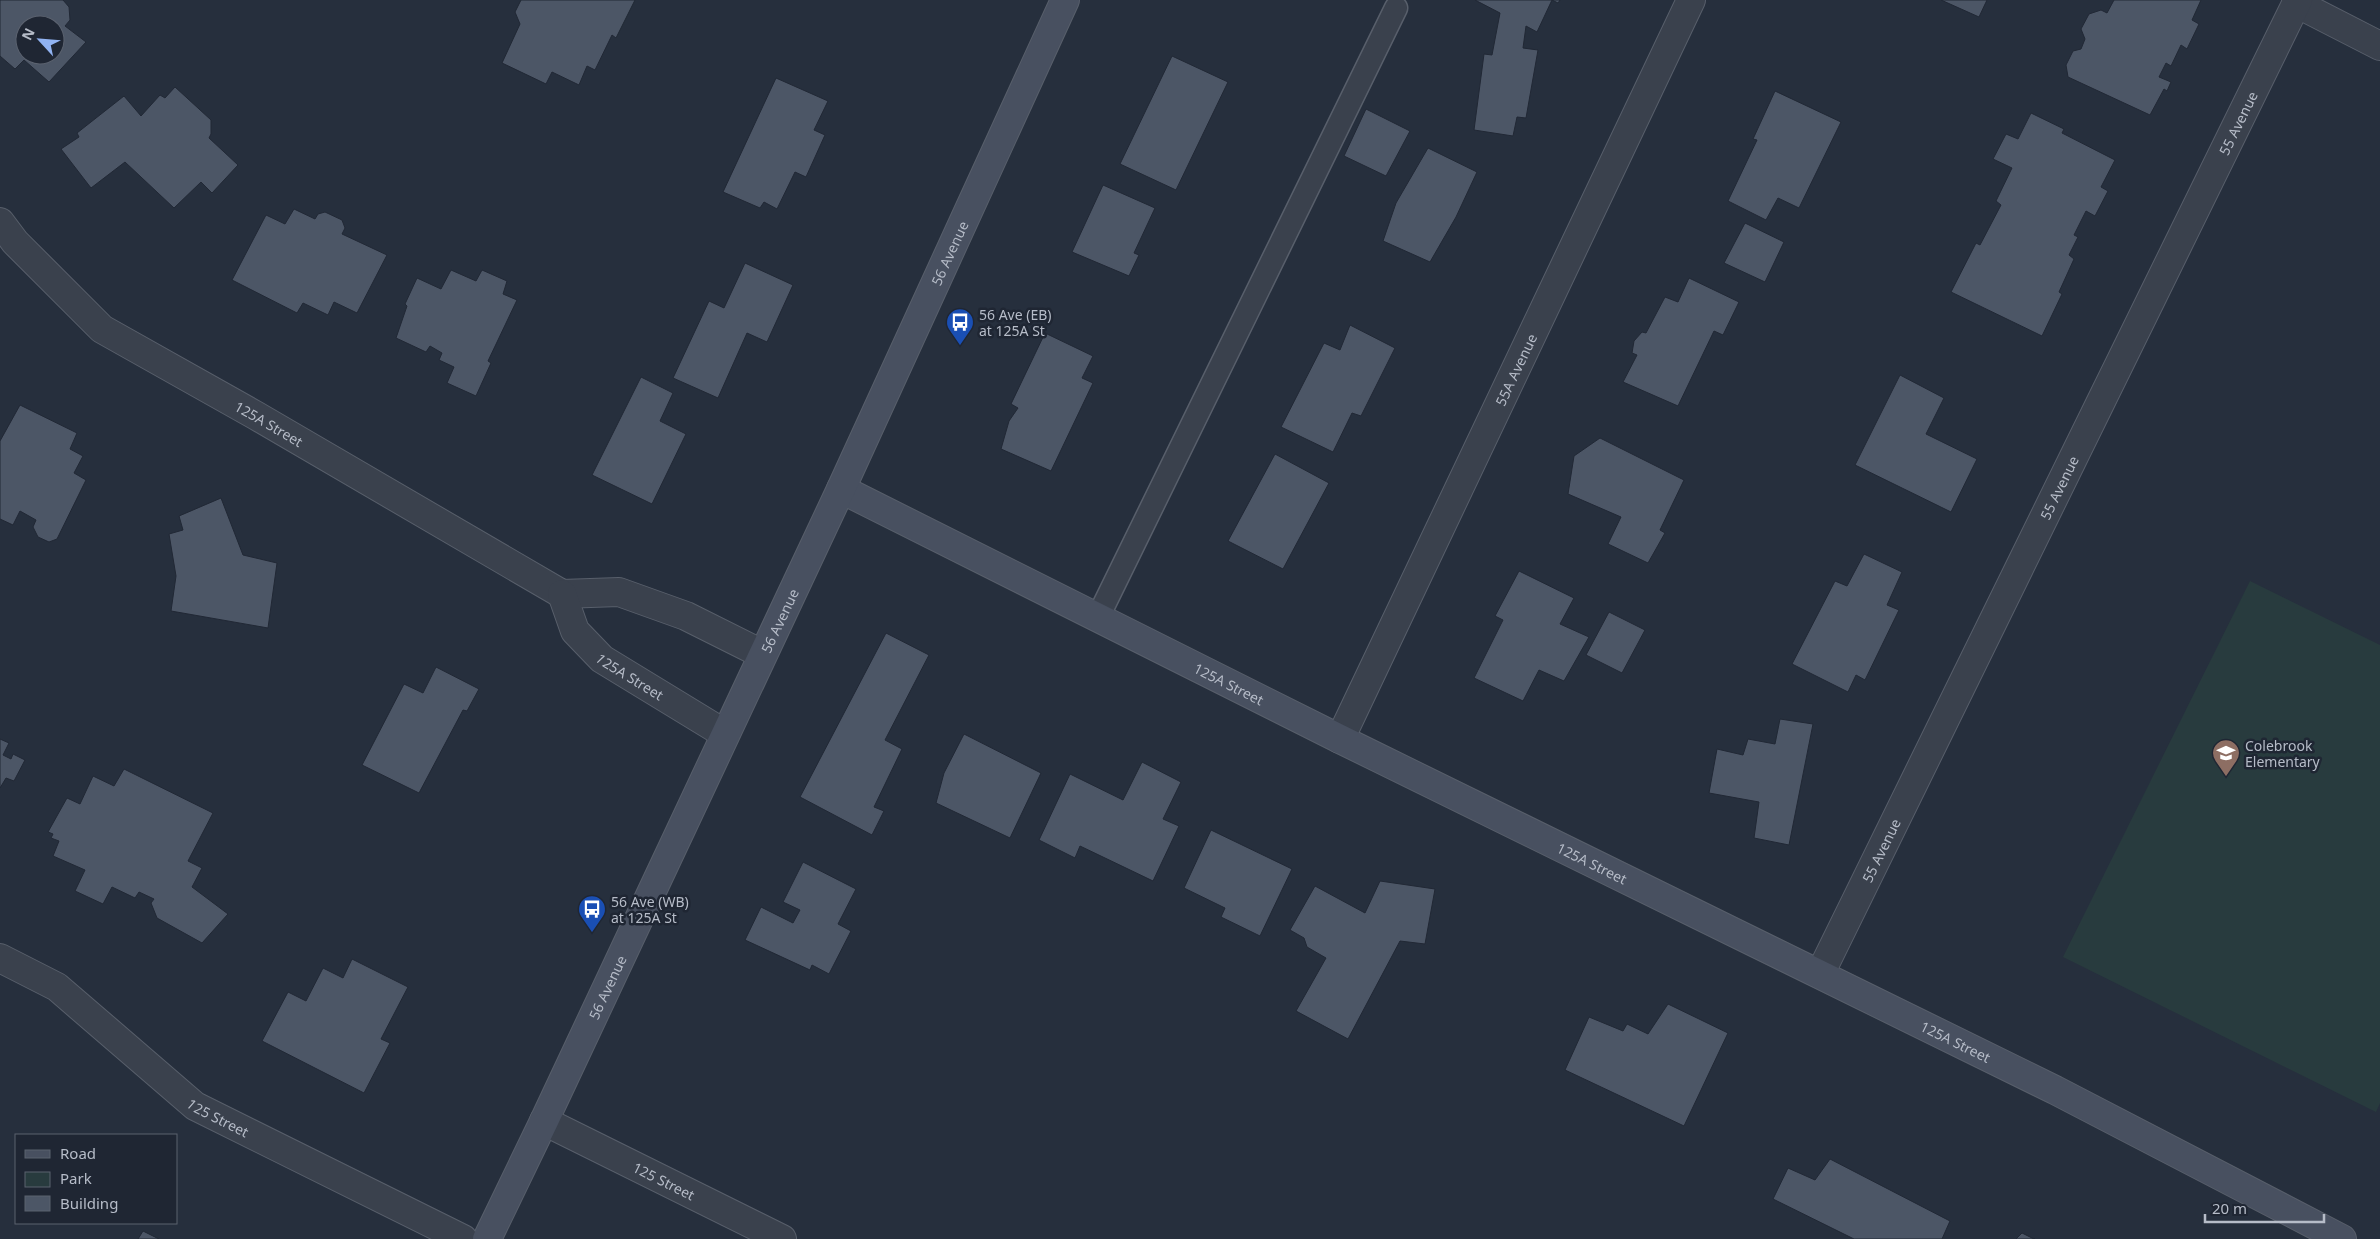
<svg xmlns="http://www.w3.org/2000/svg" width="2380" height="1239" font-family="'Noto Sans',sans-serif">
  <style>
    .green { fill: #283b3e }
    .building { fill: #4c5666; stroke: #212835; fill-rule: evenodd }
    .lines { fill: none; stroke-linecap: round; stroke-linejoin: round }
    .lane-casing { stroke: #585f6b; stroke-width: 25 }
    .street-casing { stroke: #585f6b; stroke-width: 30 }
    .secondary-casing { stroke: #585f6b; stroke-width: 30 }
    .lane { stroke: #3a414d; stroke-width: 22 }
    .street { stroke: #3a414d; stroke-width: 28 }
    .secondary { stroke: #485060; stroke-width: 28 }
    .labels { text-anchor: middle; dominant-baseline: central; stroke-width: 5; stroke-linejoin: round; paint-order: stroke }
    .street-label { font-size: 14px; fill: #b6bcc8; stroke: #1f2633 }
    .poi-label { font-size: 14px; fill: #b6bcc8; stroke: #1f2633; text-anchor: start }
  </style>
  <rect width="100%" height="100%" fill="#262f3d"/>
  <path class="green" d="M2250,581L2380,645V1103L2376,1112L2063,957Z"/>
  <g class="building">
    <path d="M0,0H63L69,7L70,20L65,26L86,42L49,82L24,60L15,69L0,56ZM25,25H55V55H25Z"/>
    <path d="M521,0H635L616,38L612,35L595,70L587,66L579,85L552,72L546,84L502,63L520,24L515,12Z"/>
    <path d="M1552,0L1537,32L1526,26L1523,48L1538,50L1526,118L1517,117L1513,136L1474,130L1484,54L1492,55L1500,13L1475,0H1560L1558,3Z"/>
    <path d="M1941,0H1987L1979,17Z"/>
    <path d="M2114,0H2201L2192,20L2199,24L2187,49L2181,45L2171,66L2166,63L2159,77L2171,82L2167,91L2164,89L2150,115L2068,77L2066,65L2073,51L2081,49L2085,39L2081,29L2089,14L2101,10L2107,13Z"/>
    <path d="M1172,56L1228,82L1176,190L1120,164Z"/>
    <path d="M776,78L828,101L814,130L825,135L806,177L795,172L777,209L764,202L760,208L723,192Z"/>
    <path d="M175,87L211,120V134L209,138L238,165L212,193L201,182L174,208L125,162L91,188L61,149L79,137L77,133L124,96L141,116L160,95L165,98Z"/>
    <path d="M1775,91L1841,122L1799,208L1778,198L1766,220L1728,201L1757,140L1753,139Z"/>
    <path d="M1366,109L1410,131L1386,176L1344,156Z"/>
    <path d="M2031,113L2064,129L2062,133L2115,160L2101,187L2108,191L2095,216L2086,211L2074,235L2078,237L2069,255L2074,259L2059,292L2062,294L2042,336L1951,292L1976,243L1980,245L2001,205L1996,201L2012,168L1993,159L2006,134L2018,139Z"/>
    <path d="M1428,148L1477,172L1456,217L1430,262L1383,241L1396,203Z"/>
    <path d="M1103,185L1155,208L1134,253L1139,255L1129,276L1072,252Z"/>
    <path d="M294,209L315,219L318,214L325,212L342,220L345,228L342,234L387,255L357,313L334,302L328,315L303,303L297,313L232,280L266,215L285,224Z"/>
    <path d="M1745,223L1784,242L1765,282L1724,263Z"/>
    <path d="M745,263L793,285L767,342L747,333L718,398L673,378L709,301L724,308Z"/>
    <path d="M451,270L476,281L482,270L507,281L503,294L517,300L488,361L491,363L476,396L447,383L454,367L439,360L442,353L430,346L426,352L396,338L407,306L405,304L417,278L441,289Z"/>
    <path d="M1689,278L1739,302L1723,335L1714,331L1678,406L1623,382L1637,355L1632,353L1634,341L1642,332L1646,333L1665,297L1678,302Z"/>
    <path d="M1350,325L1395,348L1361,416L1352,413L1333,452L1281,427L1324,343L1340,350Z"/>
    <path d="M1045,333L1093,356L1082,378L1093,383L1051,471L1001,449L1009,421L1018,408L1011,404Z"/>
    <path d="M1900,375L1944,398L1926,434L1977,459L1951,512L1855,465Z"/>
    <path d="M641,377L673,393L660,421L686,434L652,504L592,475Z"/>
    <path d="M20,405L77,433L70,449L83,456L74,473L86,480L57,539L49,542L38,537L33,527L36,520L20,511L13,525L0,519V441Z"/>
    <path d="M1600,438L1684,480L1660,530L1665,533L1648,563L1608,544L1621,517L1568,494L1574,456Z"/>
    <path d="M1275,454L1329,483L1283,569L1228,541Z"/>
    <path d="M221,498L243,555L277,563L268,628L171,611L176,576L169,534L183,530L179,516Z"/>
    <path d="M1864,554L1902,572L1887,605L1899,610L1865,680L1856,675L1848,692L1792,664L1835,581L1847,586Z"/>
    <path d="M1519,571L1574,598L1560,624L1589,637L1564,681L1539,670L1523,701L1474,678L1503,620L1495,616Z"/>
    <path d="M1609,612L1645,630L1622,673L1586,655Z"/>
    <path d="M886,633L929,655L885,740L902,749L874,807L884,811L872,835L800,797Z"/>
    <path d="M436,667L479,689L467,711L463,710L419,793L362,765L404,684L423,693Z"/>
    <path d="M1780,719L1813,724L1789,845L1754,838L1759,802L1709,793L1717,749L1743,755L1748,739L1775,744Z"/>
    <path d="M964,734L1041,773L1010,838L936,803L944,773Z"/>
    <path d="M0,739L9,743L3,755L11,759L13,754L25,760L14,781L6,778L0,788Z"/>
    <path d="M1142,762L1181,782L1163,819L1179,826L1153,881L1080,846L1075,858L1039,840L1070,774L1123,800Z"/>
    <path d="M124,769L213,813L188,861L202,868L192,887L228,914L202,943L157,918L151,903L154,899L139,892L135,898L112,887L103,904L75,891L85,870L53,856L59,841L51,838L53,834L48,832L67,798L80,804L93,776L114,786Z"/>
    <path d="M1211,830L1292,869L1260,936L1221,917L1225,908L1184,888Z"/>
    <path d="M803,862L856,889L838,924L851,931L829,974L812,965L810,970L745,940L761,907L793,923L800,910L783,902Z"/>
    <path d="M1380,881L1435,889L1425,944L1400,941L1348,1039L1296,1011L1326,958L1307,947L1304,938L1290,930L1315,886L1365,913Z"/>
    <path d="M352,959L408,987L381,1039L390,1043L364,1093L262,1041L288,992L306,1001L323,968L343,978Z"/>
    <path d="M1668,1004L1728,1033L1684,1126L1565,1070L1589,1017L1623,1031L1627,1024L1648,1034Z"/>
    <path d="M1830,1159L1950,1221L1942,1239H1854L1773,1199L1788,1168L1815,1180Z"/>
    <path d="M143,1231L159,1239H138Z"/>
    <path d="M2022,1233L2034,1239H2035H2016Z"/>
  </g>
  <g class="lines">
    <g class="lane-casing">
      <path id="lane" d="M1098,617L1396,8"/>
    </g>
    <g class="street-casing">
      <g id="street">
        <path d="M2296,3L2380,46"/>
        <path id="s1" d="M0,222L15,242L102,329L255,415L562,594L619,592L686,616L762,654"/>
        <path id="s2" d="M562,594L575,631L602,659L725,734"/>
        <path id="s3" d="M1340,739L1691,0"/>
        <path id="s4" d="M0,958L57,987L195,1106L463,1239"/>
        <path id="s5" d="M1820,974L2298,0"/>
        <path id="s6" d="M544,1121L782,1239"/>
      </g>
    </g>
    <g class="secondary-casing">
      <g id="secondary">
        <path id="s7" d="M841,489L1340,739L2055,1090L2342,1239"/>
        <path id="s8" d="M487,1239L544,1121L841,489L1065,0"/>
      </g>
    </g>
    <use href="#lane" class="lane"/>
    <use href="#street" class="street"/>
    <use href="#secondary" class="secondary"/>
  </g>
  <defs>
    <g id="bus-pin" transform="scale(1.4375)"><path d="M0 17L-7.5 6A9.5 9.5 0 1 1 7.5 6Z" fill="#1a4fb4" stroke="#1f2633"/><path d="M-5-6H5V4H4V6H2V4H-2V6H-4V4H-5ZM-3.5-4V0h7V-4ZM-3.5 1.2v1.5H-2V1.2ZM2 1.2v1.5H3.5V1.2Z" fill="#fff"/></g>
    <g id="school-pin" transform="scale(1.4375)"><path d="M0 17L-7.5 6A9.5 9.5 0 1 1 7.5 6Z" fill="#8d6e63" stroke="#1f2633"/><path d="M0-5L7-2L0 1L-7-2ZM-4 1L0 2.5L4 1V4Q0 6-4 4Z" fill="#fff"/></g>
  </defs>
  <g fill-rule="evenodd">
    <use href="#bus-pin" x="960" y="322"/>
    <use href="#school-pin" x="2226" y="753"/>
    <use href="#bus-pin" x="592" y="909"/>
  </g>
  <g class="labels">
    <g class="street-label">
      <text stroke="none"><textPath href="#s5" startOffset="948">55 Avenue</textPath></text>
      <text stroke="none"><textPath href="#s8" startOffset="1089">56 Avenue</textPath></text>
      <text stroke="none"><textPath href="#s3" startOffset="409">55A Avenue</textPath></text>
      <text stroke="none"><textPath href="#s1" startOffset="340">125A Street</textPath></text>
      <text stroke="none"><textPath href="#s5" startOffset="542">55 Avenue</textPath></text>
      <text stroke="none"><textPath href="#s8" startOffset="684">56 Avenue</textPath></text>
      <text stroke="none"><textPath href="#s2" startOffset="111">125A Street</textPath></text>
      <text stroke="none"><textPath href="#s7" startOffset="434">125A Street</textPath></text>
      <text stroke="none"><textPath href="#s5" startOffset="138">55 Avenue</textPath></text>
      <text stroke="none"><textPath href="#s7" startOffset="839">125A Street</textPath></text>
      <text stroke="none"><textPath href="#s8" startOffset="279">56 Avenue</textPath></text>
      <text stroke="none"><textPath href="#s7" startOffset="1244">125A Street</textPath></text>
      <text stroke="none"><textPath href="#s4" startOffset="272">125 Street</textPath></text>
      <text stroke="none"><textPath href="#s6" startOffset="134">125 Street</textPath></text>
    </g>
    <g class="poi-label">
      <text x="979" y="314">56 Ave (EB)<tspan x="979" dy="16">at 125A St</tspan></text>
      <text x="2245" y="745">Colebrook<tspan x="2245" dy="16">Elementary</tspan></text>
      <text x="611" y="901">56 Ave (WB)<tspan x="611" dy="16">at 125A St</tspan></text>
    </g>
  </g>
  <rect x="15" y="1134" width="162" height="90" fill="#1f2633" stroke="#5b626f"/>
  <rect x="25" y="1150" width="25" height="8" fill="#485060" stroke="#5b626f"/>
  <text x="60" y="1159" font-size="15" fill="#b6bcc8">Road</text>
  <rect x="25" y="1172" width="25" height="15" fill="#283b3e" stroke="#5b626f"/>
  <text x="60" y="1184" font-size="15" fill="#b6bcc8">Park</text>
  <rect x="25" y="1196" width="25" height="15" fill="#4c5666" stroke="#5b626f"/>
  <text x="60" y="1209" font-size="15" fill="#b6bcc8">Building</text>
  <g transform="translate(40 40) rotate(296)"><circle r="24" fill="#1f2633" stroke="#5b626f"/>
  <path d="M0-4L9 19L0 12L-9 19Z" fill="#91b3f2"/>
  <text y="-8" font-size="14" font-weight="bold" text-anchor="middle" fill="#b6bcc8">N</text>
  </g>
  <path d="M2205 1214v8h119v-8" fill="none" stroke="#b6bcc8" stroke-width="2.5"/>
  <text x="2212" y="1214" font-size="15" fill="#b6bcc8" stroke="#1f2633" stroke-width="4" paint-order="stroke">20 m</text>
</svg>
